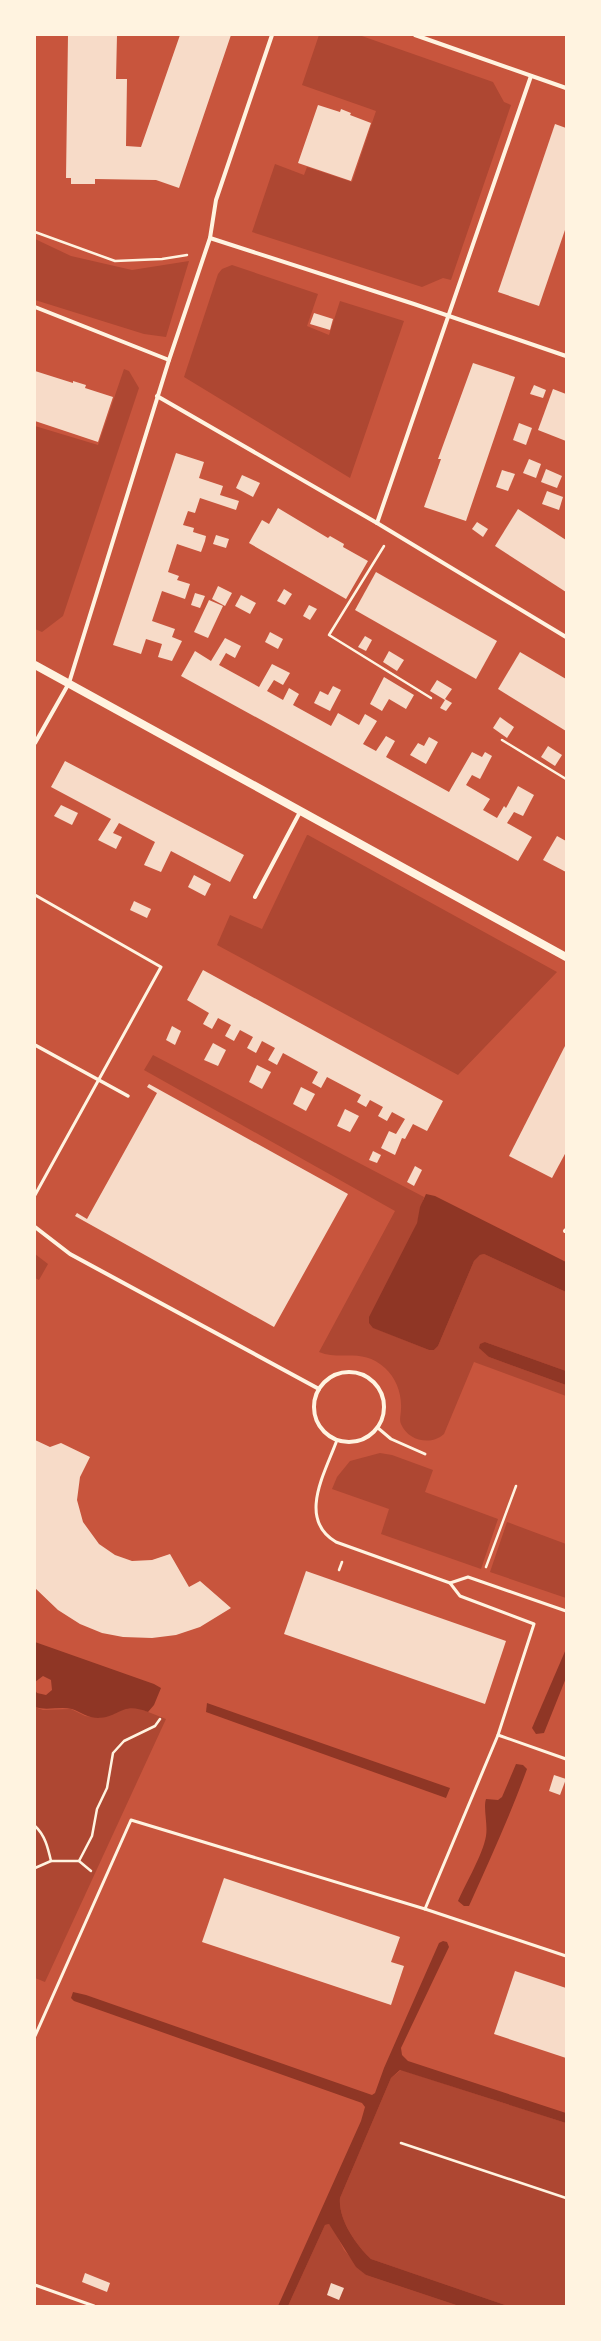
<svg xmlns="http://www.w3.org/2000/svg" width="601" height="2341" font-family="Montserrat,sans-serif">
  <style>
    .green { fill: #ae4732 }
    .water { fill: #8f3625 }
    .building { fill: #f7dbc8 }
    .lines { fill: none; stroke-linecap: round; stroke-linejoin: round }
    .path { stroke: #fff3e0; stroke-width: 2.5 }
    .service { stroke: #fff3e0; stroke-width: 3 }
    .pedestrian { stroke: #fff3e0; stroke-width: 3.5 }
    .minor { stroke: #fff3e0; stroke-width: 4 }
    .secondary { stroke: #fff3e0; stroke-width: 8 }
  </style>
  <rect width="100%" height="100%" fill="#c8553d"/>
  <g class="green">
    <path d="M319,35H359L493,82L504,102L511,105L451,280L443,278L422,287L252,232L275,164L304,175L307,167L352,182L376,111L302,85Z"/>
    <path d="M35,239L71,256L132,270L189,261L166,337L144,334L35,300Z"/>
    <path d="M232,265L318,294L307,326L329,335L340,301L404,321L350,478L184,377L218,274L222,269Z"/>
    <path d="M124,369L129,371L139,388L63,616L42,632L35,629V426L98,445Z"/>
    <path d="M307,835H308L557,972L458,1075L217,945L230,915L262,929Z"/>
    <path d="M153,1055L424,1197L417,1223L374,1328L429,1350H434L438,1346L474,1261L480,1255L484,1254L566,1292V1371L485,1342L489,1357L566,1385V1396L474,1362L444,1434C431,1446 408,1441 401,1424C399,1420 401,1414 401,1409C402,1394 396,1378 385,1368C363,1347 341,1361 319,1352L395,1211L144,1070Z"/>
    <path d="M35,1254L48,1264L39,1280L35,1278Z"/>
    <path d="M380,1453L392,1455L433,1470L425,1492L498,1519L481,1569L381,1534L389,1509L332,1489L337,1477L350,1461Z"/>
    <path d="M507,1522L566,1544V1598L490,1572Z"/>
    <path d="M35,1707L43,1710L71,1709L85,1716L99,1718L129,1707L138,1708L166,1719L45,1982L35,1978Z"/>
    <path d="M401,2070L566,2123V2306H508L371,2259C356,2245 338,2219 340,2198L391,2078Z"/>
    <path d="M329,2224L334,2230L344,2250L366,2275L459,2306H288L325,2225Z"/>
  </g>
  <g class="water">
    <path d="M426,1194L435,1196L566,1262V1292L484,1254L480,1255L474,1261L438,1346L434,1350H429L373,1328L369,1323V1317L417,1223L420,1207Z"/>
    <path d="M485,1342L566,1371V1385L489,1357L479,1348L480,1344Z"/>
    <path d="M35,1642L154,1684L161,1688L154,1705L148,1712C122,1701 120,1717 98,1718C88,1718 81,1712 72,1709C60,1706 47,1711 35,1707V1690L37,1693L46,1695L52,1690L51,1680L43,1676L35,1682Z"/>
    <path d="M566,1649V1678L544,1733L536,1734L532,1728Z"/>
    <path d="M207,1703L450,1788L446,1798L206,1712Z"/>
    <path d="M516,1764L523,1765L527,1769C510,1816 489,1861 469,1906H464L458,1901C466,1883 483,1854 486,1836C488,1824 483,1808 486,1799L498,1800L502,1797Z"/>
    <path d="M443,1941L447,1942L449,1947L401,2048L402,2055L408,2061L566,2113V2123L400,2070L391,2078L340,2198C338,2219 356,2245 371,2259L508,2306H459L366,2275L356,2267L329,2224L325,2225L288,2306H278L361,2121L365,2107L362,2103L74,2001L71,1998L73,1992L86,1995L372,2095L375,2093L384,2068L439,1943Z"/>
  </g>
  <g class="building">
    <path d="M68,35H117L116,79H127L126,146L141,147L180,35H231L179,188L156,180L95,179V184H71V178H66Z"/>
    <path d="M318,105L340,112L341,109L351,113L350,115L371,123L351,181L298,163Z"/>
    <path d="M555,124L566,128V227L539,306L498,292Z"/>
    <path d="M314,313L333,319L330,330L310,324Z"/>
    <path d="M473,363L515,377L466,521L424,507L441,459H438Z"/>
    <path d="M35,371L73,383V381L86,385L85,388L113,397L98,442L35,421Z"/>
    <path d="M534,385L546,390L543,398L530,394Z"/>
    <path d="M553,389L566,394V441L538,430Z"/>
    <path d="M519,423L532,428L526,445L513,440Z"/>
    <path d="M176,453L204,462L199,478L223,486L220,495L239,501L236,510L200,498L195,513L188,511L183,525L194,528L193,532L206,536L205,541L201,552L177,544L168,572L179,576L177,580L190,584L185,599L162,591L152,621L175,629L172,637L182,641L172,661L158,657L162,644L146,639L141,654L113,645Z"/>
    <path d="M529,459L541,464L536,478L523,473Z"/>
    <path d="M546,469L562,476L557,488L541,482Z"/>
    <path d="M502,470L515,474L508,491L496,487Z"/>
    <path d="M242,475L260,483L253,497L236,488Z"/>
    <path d="M547,491L563,497L559,510L542,504Z"/>
    <path d="M278,508L328,538L330,536L344,544L343,547L368,561L346,599L249,543L262,520L269,524Z"/>
    <path d="M518,509L566,540V592L495,546Z"/>
    <path d="M477,522L488,529L483,537L472,529Z"/>
    <path d="M216,535L229,539L226,548L213,544Z"/>
    <path d="M376,572L497,641L476,679L355,610Z"/>
    <path d="M218,586L232,593L225,606L212,599Z"/>
    <path d="M284,589L292,594L285,605L277,601Z"/>
    <path d="M195,593L205,596L200,608L191,605Z"/>
    <path d="M241,595L256,603L250,614L235,606Z"/>
    <path d="M209,600L223,606L208,638L194,632Z"/>
    <path d="M309,605L317,609L310,620L303,616Z"/>
    <path d="M270,632L283,639L278,649L265,642Z"/>
    <path d="M365,636L372,640L366,651L358,647Z"/>
    <path d="M225,638L241,646L235,658L226,653L219,665L259,687L272,664L290,673L283,685L274,680L267,691L283,700L289,688L299,694L293,705L331,726L338,713L359,725L365,714L377,721L363,744L376,751L386,736L395,741L386,757L449,792L472,752L482,757L485,752L492,756L480,779L472,775L466,785L490,799L483,810L497,818L504,806L506,808L518,786L534,795L523,816L514,812L507,823L532,837L518,861L181,676L195,651L211,661Z"/>
    <path d="M389,651L404,660L397,671L383,662Z"/>
    <path d="M520,652L566,679V731L498,689Z"/>
    <path d="M384,677L414,695L406,709L389,699L382,711L370,704Z"/>
    <path d="M437,680L452,689L445,699L452,703L446,711L440,708L445,700L430,691Z"/>
    <path d="M333,686L341,690L330,711L314,703L320,691L328,695Z"/>
    <path d="M500,717L514,727L507,738L493,728Z"/>
    <path d="M429,737L438,742L426,764L410,755L418,743L424,746Z"/>
    <path d="M548,746L562,755L555,766L541,757Z"/>
    <path d="M65,761L244,855L230,882L171,851L161,872L144,865L155,842L119,823L113,833L122,837L116,849L98,840L111,819L51,787Z"/>
    <path d="M61,805L78,813L72,825L54,816Z"/>
    <path d="M557,836L566,841V872L543,860Z"/>
    <path d="M194,875L211,884L205,896L188,887Z"/>
    <path d="M134,901L151,909L147,918L130,910Z"/>
    <path d="M203,970L443,1101L427,1131L413,1124L405,1139L402,1138L395,1155L381,1148L389,1131L396,1134L405,1119L392,1112L387,1121L378,1116L383,1107L370,1100L366,1107L357,1102L361,1095L327,1077L321,1088L312,1083L318,1072L283,1053L277,1065L268,1060L275,1048L262,1041L256,1053L247,1048L253,1037L240,1030L234,1041L225,1036L231,1025L218,1018L212,1029L203,1024L209,1013L187,1000Z"/>
    <path d="M172,1026L181,1031L175,1045L166,1040Z"/>
    <path d="M213,1043L226,1050L218,1066L204,1060Z"/>
    <path d="M566,1044V1152L552,1178L509,1156Z"/>
    <path d="M257,1065L271,1072L262,1089L249,1082Z"/>
    <path d="M149,1084L348,1194L274,1327L75,1216L77,1213L87,1219L157,1093L147,1087Z"/>
    <path d="M301,1087L315,1094L306,1111L293,1104Z"/>
    <path d="M345,1109L359,1116L350,1132L337,1126Z"/>
    <path d="M373,1151L381,1155L377,1163L369,1160Z"/>
    <path d="M415,1166L422,1170L414,1186L407,1182Z"/>
    <path d="M35,1440L50,1447L61,1443L90,1457L80,1477L77,1500L83,1522L99,1544L115,1555L132,1561L152,1560L170,1554L189,1587L200,1581L231,1608L200,1627L176,1635L152,1638L123,1637L102,1633L80,1624L58,1610L35,1588Z"/>
    <path d="M306,1571L506,1641L485,1704L284,1634Z"/>
    <path d="M554,1775L566,1779L560,1795L549,1791Z"/>
    <path d="M224,1878L400,1937L391,1962L404,1966L391,2005L202,1942Z"/>
    <path d="M515,1971L566,1988V2058L494,2034Z"/>
    <path d="M85,2273L110,2283L107,2292L82,2282Z"/>
    <path d="M331,2283L344,2288L339,2300L327,2295Z"/>
  </g>
  <g class="lines">
    <g class="path">
      <path d="M35,232L115,261L162,259L187,255"/>
      <path d="M384,546L329,635L431,698"/>
      <path d="M502,740L566,779"/>
      <path d="M486,1567L516,1486"/>
      <path d="M339,1570L342,1562"/>
      <path d="M35,1826C45,1835 48,1848 51,1861"/>
      <path d="M79,1861L92,1836L97,1809L107,1788L113,1753L124,1741L155,1726L160,1719"/>
      <path d="M35,1868L51,1861H79L91,1871"/>
      <path d="M401,2143L566,2198"/>
    </g>
    <g class="service">
      <path d="M35,895L161,967L35,1195"/>
      <path d="M378,1428L391,1439L425,1454"/>
      <path d="M337,1440C325,1473 297,1519 336,1542L450,1583L468,1577L566,1611"/>
      <path d="M498,1735L566,1759"/>
      <path d="M425,1909L498,1735L534,1624L460,1596L450,1583"/>
      <path d="M35,2036L131,1820L425,1909L566,1956"/>
      <path d="M35,2285L94,2306"/>
    </g>
    <path class="pedestrian" d="M35,1045L128,1096"/>
    <g class="minor">
      <path d="M415,35L566,88"/>
      <path d="M210,238L414,304L566,356"/>
      <path d="M35,307L169,360L210,238L216,200L272,35"/>
      <path d="M157,396L377,523L566,637"/>
      <path d="M377,523L531,76"/>
      <path d="M35,743L69,683L169,360"/>
      <path d="M255,897L300,812"/>
      <path d="M35,1227L70,1254L319,1389"/>
      <path d="M565,1231L566,1230"/>
      <circle cx="349" cy="1407" r="35"/>
    </g>
    <path class="secondary" d="M35,665L566,957"/>
  </g>
  <rect width="601" height="2341" fill="none" stroke="#fff3e0" stroke-width="72"/>
</svg>
